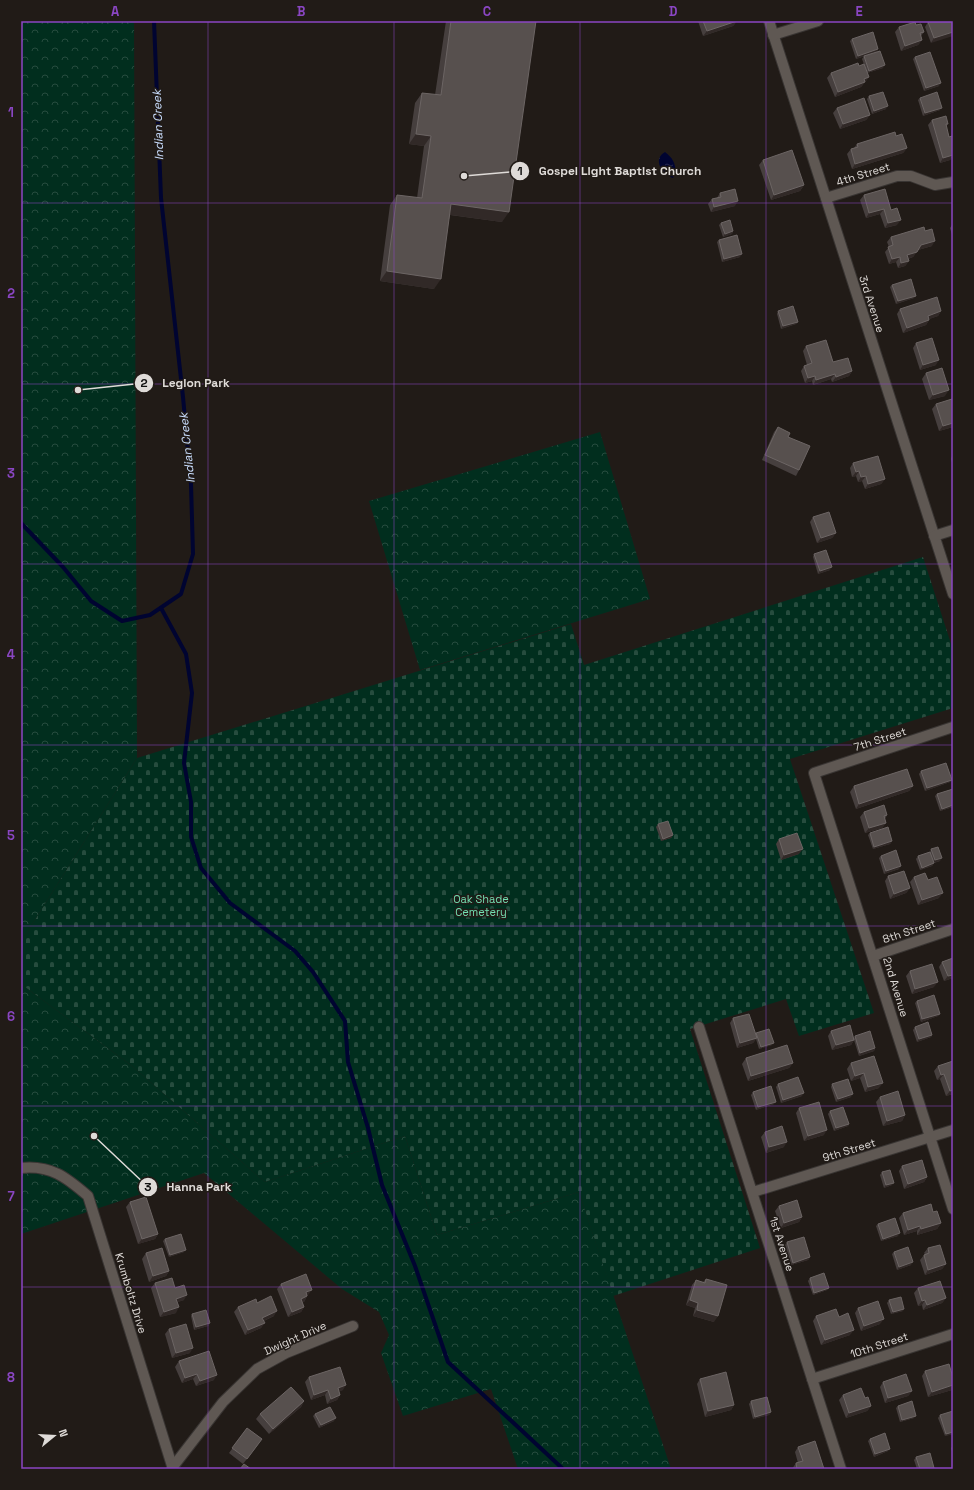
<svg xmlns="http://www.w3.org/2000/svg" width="974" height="1490" font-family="'Space Grotesk',sans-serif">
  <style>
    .cemetery { fill: url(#cemetery-stones) }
    .park { fill: url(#park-crowns) }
    .water { fill: url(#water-ripples) }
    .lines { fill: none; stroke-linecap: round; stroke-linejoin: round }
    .stream { stroke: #000431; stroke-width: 4 }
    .street-casing { stroke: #393533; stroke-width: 12 }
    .street { stroke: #5f5853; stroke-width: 10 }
    .wall { fill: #463f3e }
    .shaded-wall { fill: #312927 }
    .building { fill: #57504e; stroke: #6c6564 }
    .grid { fill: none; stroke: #8a46c3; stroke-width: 1; stroke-opacity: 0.55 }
    .labels { text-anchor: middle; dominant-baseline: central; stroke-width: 3; stroke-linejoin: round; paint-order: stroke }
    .street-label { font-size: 11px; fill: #dfdbd8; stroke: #211b17 }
    .park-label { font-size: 11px; fill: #72deb0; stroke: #211b17 }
    .water-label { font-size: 12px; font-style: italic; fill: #cadefe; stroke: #211b17 }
    .leader { fill: none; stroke: #dfdbd8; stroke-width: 1.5 }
    .callout-dot { fill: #dfdbd8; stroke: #211b17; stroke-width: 1.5 }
    .mark-label { font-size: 12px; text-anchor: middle; font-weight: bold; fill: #111 }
    .callout-label { font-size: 12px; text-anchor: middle; font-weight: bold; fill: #dfdbd8; stroke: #211b17; stroke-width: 3; stroke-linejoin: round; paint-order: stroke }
    .neatline { fill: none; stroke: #8a46c3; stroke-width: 1.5 }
    .grid-label { font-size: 13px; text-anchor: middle; font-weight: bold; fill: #8a46c3 }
  </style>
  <defs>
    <pattern id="cemetery-stones" width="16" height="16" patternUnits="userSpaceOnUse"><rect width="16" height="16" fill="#012e1e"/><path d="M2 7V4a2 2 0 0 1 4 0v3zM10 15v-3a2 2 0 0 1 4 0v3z" fill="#264c3e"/></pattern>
    <pattern id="park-crowns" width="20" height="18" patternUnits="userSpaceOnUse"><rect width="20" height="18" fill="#012e1e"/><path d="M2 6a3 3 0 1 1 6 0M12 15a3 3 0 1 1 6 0" fill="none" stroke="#264c3e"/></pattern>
    <pattern id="water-ripples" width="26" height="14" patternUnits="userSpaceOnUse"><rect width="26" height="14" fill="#000431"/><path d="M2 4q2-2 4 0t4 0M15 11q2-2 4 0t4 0" fill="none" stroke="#25284e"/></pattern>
  </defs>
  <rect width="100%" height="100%" fill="#211b17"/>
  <path class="cemetery" d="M923,557L953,650V708L790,759L874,1013L799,1036L786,999L690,1029L760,1248L613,1296L579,1192L437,1235L405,1136L265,1182L132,1066L21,984V942L137,758L571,624L584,665Z"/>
  <g class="park">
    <path d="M21,21H134L137,758L21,942Z"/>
    <path d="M600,432L650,599L420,670L369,501Z"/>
    <path d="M21,984L132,1066L265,1182L405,1136L437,1235L579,1192L671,1469H518L491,1389L403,1416L381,1353L389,1335L379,1312L342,1289L204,1173L21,1234Z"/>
  </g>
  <path class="water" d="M665,152C673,158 675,163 676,172L673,178C662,174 652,159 665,152Z"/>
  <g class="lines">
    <g class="stream">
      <path d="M21,523L63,567L91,601L122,621L150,615L181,594L193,554L191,484L183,397L161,198L154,21"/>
      <path d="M161,608L186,654L192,693L184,763L191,802V837L201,868L230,903L295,951L313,972L345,1021L348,1062L368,1128L382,1185L415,1266L448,1362L563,1469"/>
    </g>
    <g class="street-casing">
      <g id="street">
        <path d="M769,21L953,594"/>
        <path d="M773,35L818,21"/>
        <path d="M826,198L897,176H911L935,185L953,182"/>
        <path d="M934,536L953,530"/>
        <path d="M953,727L814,773L953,1209"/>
        <path d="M873,956L953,929"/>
        <path d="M699,1027L841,1469"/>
        <path d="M21,1168C51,1165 66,1177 88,1196L173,1469"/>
        <path d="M753,1192L953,1130"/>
        <path d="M812,1379L953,1334"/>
        <path d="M172,1468L223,1402L257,1369L286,1353L353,1326"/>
      </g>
    </g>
    <use href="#street" class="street"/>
  </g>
  <g class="wall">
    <path d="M446,21H536L502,222L450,215L434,289L380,281L390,205L397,195L417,198L424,146L409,144L415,103L422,93L435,95Z"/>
    <path d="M698,21H737L733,26L703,36Z"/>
    <path d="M953,21L931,43L925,27L928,22Z"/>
    <path d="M916,25L924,32L921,36L922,40L918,45L901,51L895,32L899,27Z"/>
    <path d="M852,39L877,52L856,59L850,41Z"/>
    <path d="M864,56L883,68L867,73L869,77L861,87L835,97L827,78L831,73L859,66L865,67L862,59Z"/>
    <path d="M915,57L939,86L924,91L913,59Z"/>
    <path d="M869,96L886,109L872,114L867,99Z"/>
    <path d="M920,98L940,110L923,116L918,100Z"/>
    <path d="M837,108L870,115L866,120L840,129L833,113Z"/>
    <path d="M932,120L948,124L946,126L949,137L953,139V156L950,160L940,163L928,125Z"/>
    <path d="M896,136L907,148L903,153L852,169L847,154L851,149L854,148L857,144Z"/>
    <path d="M763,160L804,185L800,191L771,200L759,165Z"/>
    <path d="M720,193L735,206L711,212L708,204L712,199L717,198Z"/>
    <path d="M864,195L891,210L897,225L885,228L880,214L866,218L860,200Z"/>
    <path d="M721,223L733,231L732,234L723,237L719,225Z"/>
    <path d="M952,225H953V238L950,228Z"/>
    <path d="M891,237L932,246L918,250L913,257L908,259L909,261L905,266L898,268L896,262L889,264L885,252L889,247L887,242Z"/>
    <path d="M719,240L740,257L722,262L717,242Z"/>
    <path d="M892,285L914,298L896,304L890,287Z"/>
    <path d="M900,309L941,311L938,316L929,319V320L926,325L903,333L897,314Z"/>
    <path d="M778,311L798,322L796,324L781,329L777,314Z"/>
    <path d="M916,343L936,365L920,370L913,348Z"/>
    <path d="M806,346L833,362L852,371L849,376L832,382L831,379L813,385L812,381L805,383L801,371L804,366L807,365L803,351Z"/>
    <path d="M926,373L945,396L929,400L922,379Z"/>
    <path d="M936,404L953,427L939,431L932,409Z"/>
    <path d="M778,427L788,437L799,470L796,476L762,460L774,432Z"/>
    <path d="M952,456H953V466L951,459Z"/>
    <path d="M853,463L885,479L881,484L865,489L862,481L858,482L856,476L852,477L850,468Z"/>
    <path d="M813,517L836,533L832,538L817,543L810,522Z"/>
    <path d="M814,554L830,570L818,574L813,557Z"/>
    <path d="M921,771L952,780L950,782L925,791L919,774Z"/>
    <path d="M854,786H913L909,791L856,809L850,792Z"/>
    <path d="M953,789V807L940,811L935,796L937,794Z"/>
    <path d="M864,812L887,815L885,819L886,823L882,828L865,833L860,817Z"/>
    <path d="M658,824L673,835L671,838L661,841L656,827Z"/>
    <path d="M870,833L892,841L890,844L873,849L868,835Z"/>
    <path d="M779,839L799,854L781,860L776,844Z"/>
    <path d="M931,849L940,861L934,863L932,866L920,870L916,859L918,856L930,852Z"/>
    <path d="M881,856L899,869L884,874L879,858Z"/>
    <path d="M888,876L910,888L906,893L890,899L885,881Z"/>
    <path d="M914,877L928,880L939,898L918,905L910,882Z"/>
    <path d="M953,958V978L944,981L939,967L942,962Z"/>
    <path d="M910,971L934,987L912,994L906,976Z"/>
    <path d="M917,1001L940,1014L938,1016L921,1022L915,1003Z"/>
    <path d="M733,1018L755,1034L756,1033L772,1045L759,1049L756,1039L753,1043L737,1048L730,1023Z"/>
    <path d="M915,1027L932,1035L931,1037L917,1042L913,1030Z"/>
    <path d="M831,1031L854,1038L855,1036L875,1048L874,1051L859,1056L854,1040L851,1045L832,1050L828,1036Z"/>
    <path d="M874,1056L879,1088L865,1092L860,1078L851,1081L847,1069L851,1063Z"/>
    <path d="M746,1058L793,1063L789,1068L748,1081L742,1064Z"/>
    <path d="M953,1061V1094L946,1096L940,1079L937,1080L934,1071L938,1066Z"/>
    <path d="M778,1084L802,1096L781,1103L776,1087Z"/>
    <path d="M832,1084L851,1097L836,1102L831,1087Z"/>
    <path d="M753,1092L774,1104L756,1110L751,1095Z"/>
    <path d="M880,1097L905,1115L902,1121L883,1126L876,1102Z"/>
    <path d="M799,1108L824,1135L804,1141L796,1113Z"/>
    <path d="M830,1111L849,1124L848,1126L834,1131L828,1114Z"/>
    <path d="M765,1132L784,1147L766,1153L761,1137Z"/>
    <path d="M902,1166L927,1177L924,1182L904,1189L899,1171Z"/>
    <path d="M882,1172L892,1185L884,1188L880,1175Z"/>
    <path d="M130,1202L158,1234L155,1239L138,1244L126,1207Z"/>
    <path d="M779,1206L802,1217L799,1222L781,1228L775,1211Z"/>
    <path d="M903,1213L941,1223L937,1229L917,1235V1231L904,1235L899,1218Z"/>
    <path d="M878,1224L898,1236L881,1241L876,1226Z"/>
    <path d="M165,1239L184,1252L169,1257L163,1241Z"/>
    <path d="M787,1242L810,1257L808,1260L791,1265L785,1245Z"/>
    <path d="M928,1248L946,1264L942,1269L925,1275L920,1260L924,1255L925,1254L924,1253Z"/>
    <path d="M894,1252L911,1265L897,1270L892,1254Z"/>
    <path d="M146,1253L169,1271L166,1276L149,1282L142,1259Z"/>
    <path d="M810,1278L829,1288L827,1290L813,1295L808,1281Z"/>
    <path d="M706,1279L714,1322L693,1316L695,1308L686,1305L692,1285L696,1280L703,1282Z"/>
    <path d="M155,1283L175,1288L184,1300L177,1302L176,1313L160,1317L151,1288Z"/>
    <path d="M281,1284L308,1295L307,1296L304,1302H302L304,1307L301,1312L288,1317L277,1289Z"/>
    <path d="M918,1288L946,1298L942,1303L923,1310L922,1305L918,1306L914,1293Z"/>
    <path d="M889,1300L903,1311L891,1314L887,1303Z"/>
    <path d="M257,1303L274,1316L264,1321L261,1328L245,1335L234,1312L238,1307Z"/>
    <path d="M858,1308L880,1324L861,1331L855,1313Z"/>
    <path d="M192,1314L210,1323L208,1326L194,1330L191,1316Z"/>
    <path d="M816,1316L839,1317L850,1335L821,1345L813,1321Z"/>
    <path d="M169,1329L190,1353L172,1358L165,1334Z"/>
    <path d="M179,1361L214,1380L196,1386L193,1379L182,1383L175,1367Z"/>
    <path d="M925,1371L952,1390L928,1397L922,1376Z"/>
    <path d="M309,1377L343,1390L339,1391L340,1395L337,1400L327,1404L325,1395L311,1400L305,1382Z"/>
    <path d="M700,1379L734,1405L731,1410L705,1417L697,1384Z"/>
    <path d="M883,1382L912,1391L908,1396L885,1403L880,1387Z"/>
    <path d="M843,1395L865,1398L871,1406L867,1411L846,1418L839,1400Z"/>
    <path d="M304,1401L301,1407L269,1434L256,1419L260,1414Z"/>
    <path d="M751,1401L771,1412L769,1415L753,1419L749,1404Z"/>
    <path d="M898,1406L914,1418L900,1422L896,1408Z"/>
    <path d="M315,1414L334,1421L319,1428L313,1416Z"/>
    <path d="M940,1415L953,1434L945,1436L938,1418Z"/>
    <path d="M247,1428L262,1439L243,1464L229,1453Z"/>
    <path d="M870,1439L888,1451L874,1457L868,1441Z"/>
    <path d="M953,1446V1455L951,1448Z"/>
    <path d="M798,1447L824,1469H792L796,1463H798L795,1452Z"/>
    <path d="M916,1457L934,1469H917L914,1460Z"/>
  </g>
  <g class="shaded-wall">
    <path d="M737,21L733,26L703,36L707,31Z"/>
    <path d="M953,32V36L931,43L934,38Z"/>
    <path d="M922,40L918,45L901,51L905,46Z"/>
    <path d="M878,49L877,52L856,59L858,56Z"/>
    <path d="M885,65L883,68L867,73L869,71Z"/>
    <path d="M869,77L865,82L864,79Z"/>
    <path d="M865,82L861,87L835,97L838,92Z"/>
    <path d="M941,83L939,86L924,91L926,88Z"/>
    <path d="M888,106L886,109L872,114L874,111Z"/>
    <path d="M942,108L940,110L923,116L925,113Z"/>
    <path d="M870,115L866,120L840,129L843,124Z"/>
    <path d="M416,134L431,136L424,146L409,144Z"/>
    <path d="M907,148L903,153L852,169L855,164Z"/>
    <path d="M953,155L950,160L940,163L943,158Z"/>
    <path d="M804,185L800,191L771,200L774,195Z"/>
    <path d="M738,201L735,206L711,212L714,207Z"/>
    <path d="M451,204L509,212L502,222L444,214Z"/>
    <path d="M884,209L880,214L866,218L869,213Z"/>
    <path d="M901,220L897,225L885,228L888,223Z"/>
    <path d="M733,231L732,234L723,237L725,234Z"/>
    <path d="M935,241L932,246L918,250L921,245Z"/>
    <path d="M917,252L913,257L904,260L907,255Z"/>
    <path d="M742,254L740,257L722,262L724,259Z"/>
    <path d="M900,257L896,262L889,264L892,259Z"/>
    <path d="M909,261L905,266L898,268L901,263Z"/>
    <path d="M387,271L441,279L434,289L380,281Z"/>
    <path d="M916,296L914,298L896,304L898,301Z"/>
    <path d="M941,311L938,316L924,321L928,316Z"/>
    <path d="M929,320L926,325L903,333L907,328Z"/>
    <path d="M798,322L796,324L781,329L783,326Z"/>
    <path d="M939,360L936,365L920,370L923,365Z"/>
    <path d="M852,371L849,376L832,382L836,377Z"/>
    <path d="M835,374L831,379L813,385L816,380Z"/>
    <path d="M815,376L812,381L805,383L808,378Z"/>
    <path d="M949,390L945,396L929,400L933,395Z"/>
    <path d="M953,423V427L939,431L943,426Z"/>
    <path d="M859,471L856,476L852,477L856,472Z"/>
    <path d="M866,476L862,481L858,482L861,477Z"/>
    <path d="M885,479L881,484L865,489L868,484Z"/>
    <path d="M836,533L832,538L817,543L821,538Z"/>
    <path d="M832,567L830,570L818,574L820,571Z"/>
    <path d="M952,780L950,782L925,791L927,788Z"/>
    <path d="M913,786L909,791L856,809L859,804Z"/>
    <path d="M953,805V807L940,811L942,809Z"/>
    <path d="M886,823L882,828L865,833L869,828Z"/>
    <path d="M673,835L671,838L661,841L663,839Z"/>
    <path d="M892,841L890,844L873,849L874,847Z"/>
    <path d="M803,849L799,854L781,860L784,855Z"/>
    <path d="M942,858L940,861L933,863L935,860Z"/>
    <path d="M934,863L932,866L920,870L922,868Z"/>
    <path d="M901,866L899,869L884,874L886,871Z"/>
    <path d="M910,888L906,893L890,899L894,894Z"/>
    <path d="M943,893L939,898L918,905L922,900Z"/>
    <path d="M953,975V978L944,981L948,976Z"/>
    <path d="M938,982L934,987L912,994L915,989Z"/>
    <path d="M940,1014L938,1016L921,1022L922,1019Z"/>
    <path d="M932,1035L931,1037L917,1042L919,1039Z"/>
    <path d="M757,1038L753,1043L737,1048L740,1043Z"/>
    <path d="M854,1040L851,1045L832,1050L836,1045Z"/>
    <path d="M774,1043L772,1045L759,1049L761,1047Z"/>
    <path d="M875,1048L874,1051L859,1056L860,1053Z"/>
    <path d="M793,1063L789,1068L748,1081L751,1076Z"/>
    <path d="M864,1073L860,1078L851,1081L855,1076Z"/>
    <path d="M944,1074L940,1079L937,1080L941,1075Z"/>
    <path d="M883,1083L879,1088L865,1092L868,1087Z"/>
    <path d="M953,1090V1094L946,1096L950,1091Z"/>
    <path d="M804,1093L802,1096L781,1103L783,1100Z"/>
    <path d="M853,1094L851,1097L836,1102L838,1099Z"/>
    <path d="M776,1102L774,1104L756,1110L758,1107Z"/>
    <path d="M905,1115L902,1121L883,1126L887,1121Z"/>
    <path d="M849,1124L848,1126L834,1131L836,1128Z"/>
    <path d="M827,1130L824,1135L804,1141L808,1136Z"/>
    <path d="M787,1142L784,1147L766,1153L769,1147Z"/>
    <path d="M927,1177L924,1182L904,1189L908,1184Z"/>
    <path d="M894,1183L892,1185L884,1188L886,1185Z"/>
    <path d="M802,1217L799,1222L781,1228L784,1223Z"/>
    <path d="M941,1223L937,1229L917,1235L921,1229Z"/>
    <path d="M920,1226L917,1231L904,1235L908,1230Z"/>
    <path d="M900,1233L898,1236L881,1241L883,1239Z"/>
    <path d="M158,1234L155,1239L138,1244L142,1239Z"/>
    <path d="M186,1250L184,1252L169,1257L170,1255Z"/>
    <path d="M810,1257L808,1260L791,1265L793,1263Z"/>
    <path d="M913,1262L911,1265L897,1270L899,1267Z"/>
    <path d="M946,1264L942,1269L925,1275L928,1270Z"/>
    <path d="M169,1271L166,1276L149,1282L153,1276Z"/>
    <path d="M829,1288L827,1290L813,1295L814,1293Z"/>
    <path d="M312,1290L308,1295L302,1298L306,1292Z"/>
    <path d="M187,1295L184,1300L173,1304L176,1299Z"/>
    <path d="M307,1296L304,1302L297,1304L301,1299Z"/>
    <path d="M946,1298L942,1303L923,1310L927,1305Z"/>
    <path d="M690,1300L698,1303L695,1308L686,1305Z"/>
    <path d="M925,1300L922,1305L918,1306L922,1301Z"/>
    <path d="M179,1307L176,1313L160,1317L164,1312Z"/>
    <path d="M304,1307L301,1312L288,1317L292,1312Z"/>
    <path d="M904,1309L903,1311L891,1314L893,1312Z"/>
    <path d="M697,1310L718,1316L714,1322L693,1316Z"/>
    <path d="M277,1311L274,1316L259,1323L262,1318Z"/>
    <path d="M884,1319L880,1324L861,1331L864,1326Z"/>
    <path d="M210,1323L208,1326L194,1330L196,1327Z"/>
    <path d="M265,1323L261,1328L245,1335L248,1330Z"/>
    <path d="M854,1330L850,1335L821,1345L825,1340Z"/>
    <path d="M193,1348L190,1353L172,1358L176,1353Z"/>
    <path d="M197,1374L193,1379L182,1383L185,1378Z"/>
    <path d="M217,1375L214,1380L196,1386L200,1381Z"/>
    <path d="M346,1385L343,1390L334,1393L338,1388Z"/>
    <path d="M953,1385V1388L952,1390L928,1397L932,1392Z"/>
    <path d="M328,1390L325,1395L311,1400L314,1395Z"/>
    <path d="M912,1391L908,1396L885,1403L888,1398Z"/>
    <path d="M340,1395L337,1400L327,1404L331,1399Z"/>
    <path d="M304,1401L301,1407L269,1434L273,1429Z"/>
    <path d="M734,1405L731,1410L705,1417L708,1411Z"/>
    <path d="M871,1406L867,1411L846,1418L849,1413Z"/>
    <path d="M771,1412L769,1415L753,1419L755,1417Z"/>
    <path d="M916,1416L914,1418L900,1422L902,1420Z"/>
    <path d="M336,1418L334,1421L319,1428L321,1425Z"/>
    <path d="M953,1432V1434L945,1436L946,1434Z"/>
    <path d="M890,1449L888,1451L874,1457L875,1454Z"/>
  </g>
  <g class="building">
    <path d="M451,21H536L509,212L451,204L441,279L387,271L397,195L422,198L431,136L416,134L422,93L441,95Z"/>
    <path d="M703,21H737L707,31Z"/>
    <path d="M931,21H953V32L934,38L928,22Z"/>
    <path d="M915,22L916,25L921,24L924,32L920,33L922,40L905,46L899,27Z"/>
    <path d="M873,32L878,49L858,56L852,39Z"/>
    <path d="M880,51L885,65L869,71L864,56Z"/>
    <path d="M930,52L941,83L926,88L915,57Z"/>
    <path d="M858,63L859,66L864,64L869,77L864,79L865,82L838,92L831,73Z"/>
    <path d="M883,92L888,106L874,111L869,96Z"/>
    <path d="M937,92L942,108L925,113L920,98Z"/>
    <path d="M864,98L870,115L843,124L837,108Z"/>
    <path d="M946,116L948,124H946L949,137L952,136L953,139V150H952L953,155L943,158L932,120Z"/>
    <path d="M895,132L896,136L902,134L907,148L855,164L851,149L858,147L857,144Z"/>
    <path d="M792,150L804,185L774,195L763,160Z"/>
    <path d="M735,189L738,201L714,207L712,199L721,197L720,193Z"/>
    <path d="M885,189L891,210L897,208L901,220L888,223L884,209L869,213L864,195Z"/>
    <path d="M730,220L733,231L725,234L721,223Z"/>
    <path d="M924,227L925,231L932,229L935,241L921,245L917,252L907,255L909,261L901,263L900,257L892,259L888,247L893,245L891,237Z"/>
    <path d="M737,235L742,254L724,259L719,240Z"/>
    <path d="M911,279L916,296L898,301L892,285Z"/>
    <path d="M937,297L941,311L928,316L929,320L907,328L900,309Z"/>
    <path d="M793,306L798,322L783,326L778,311Z"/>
    <path d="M932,338L939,360L923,365L916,343Z"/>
    <path d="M826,340L833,362L848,358L852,371L836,377L835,374L816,380L815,376L808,378L804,366L812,363L806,346Z"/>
    <path d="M942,368L949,390L933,395L926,373Z"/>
    <path d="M952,399L953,404V423L943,426L936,404Z"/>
    <path d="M778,427L790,433L788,437L810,446L799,470L765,455Z"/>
    <path d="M878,456L885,479L868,484L866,476L861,477L859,471L856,472L853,463Z"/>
    <path d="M829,512L836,533L821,538L813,517Z"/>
    <path d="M826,550L832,567L820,571L814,554Z"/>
    <path d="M946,763L952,780L927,788L921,771Z"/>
    <path d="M907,769L913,786L859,804L854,786Z"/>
    <path d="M953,789V805L942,809L937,794Z"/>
    <path d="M884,805L887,815L884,816L886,823L869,828L864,812Z"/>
    <path d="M668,821L673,835L663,839L658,824Z"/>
    <path d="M888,827L892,841L874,847L870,833Z"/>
    <path d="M797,833L803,849L784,855L779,839Z"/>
    <path d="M938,847L942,858L935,860L931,849Z"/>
    <path d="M896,850L901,866L886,871L881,856Z"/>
    <path d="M930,852L934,863L922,868L918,856Z"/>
    <path d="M904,871L910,888L894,894L888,876Z"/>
    <path d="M925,873L928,880L937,877L943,893L922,900L914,877Z"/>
    <path d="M953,958V975L948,976L942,962Z"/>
    <path d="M932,964L938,982L915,989L910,971Z"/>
    <path d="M934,995L940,1014L922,1019L917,1001Z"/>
    <path d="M749,1014L757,1038L740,1043L733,1018Z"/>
    <path d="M928,1022L932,1035L919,1039L915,1027Z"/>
    <path d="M850,1025L854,1040L836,1045L831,1031Z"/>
    <path d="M769,1029L774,1043L761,1047L756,1033Z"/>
    <path d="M870,1031L875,1048L860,1053L855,1036Z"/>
    <path d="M787,1045L793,1063L751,1076L746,1058Z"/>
    <path d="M874,1056L883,1083L868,1087L864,1073L855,1076L851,1063Z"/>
    <path d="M953,1061V1090L950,1091L944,1074L941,1075L938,1066Z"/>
    <path d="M798,1077L804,1093L783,1100L778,1084Z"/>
    <path d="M848,1079L853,1094L838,1099L832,1084Z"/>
    <path d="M771,1086L776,1102L758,1107L753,1092Z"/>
    <path d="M898,1091L905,1115L887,1121L880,1097Z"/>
    <path d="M819,1102L827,1130L808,1136L799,1108Z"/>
    <path d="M843,1107L849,1124L836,1128L830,1111Z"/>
    <path d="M782,1126L787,1142L769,1147L765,1132Z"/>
    <path d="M922,1160L927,1177L908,1184L902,1166Z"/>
    <path d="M890,1170L894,1183L886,1185L882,1172Z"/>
    <path d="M146,1197L158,1234L142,1239L130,1202Z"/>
    <path d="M797,1200L802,1217L784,1223L779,1206Z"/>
    <path d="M931,1204L933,1212L937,1211L941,1223L921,1229L920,1226L908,1230L903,1213Z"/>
    <path d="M895,1218L900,1233L883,1239L878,1224Z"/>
    <path d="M181,1234L186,1250L170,1255L165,1239Z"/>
    <path d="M804,1237L810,1257L793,1263L787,1242Z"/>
    <path d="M940,1245L946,1264L928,1270L924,1255L929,1253L928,1248Z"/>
    <path d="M908,1247L913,1262L899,1267L894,1252Z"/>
    <path d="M162,1248L169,1271L153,1276L146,1253Z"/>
    <path d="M824,1273L829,1288L814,1293L810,1278Z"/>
    <path d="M306,1274L312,1290L306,1292L307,1296L301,1299L304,1307L292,1312L281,1284Z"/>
    <path d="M172,1278L175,1288L184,1285L187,1295L176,1299L179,1307L164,1312L155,1283Z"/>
    <path d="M706,1279L727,1285L718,1316L697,1310L698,1303L690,1300L696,1280L705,1283Z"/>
    <path d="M940,1281L946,1298L927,1305L925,1300L922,1301L918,1288Z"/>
    <path d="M271,1296L277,1311L262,1318L265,1323L248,1330L238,1307L256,1299L257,1303Z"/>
    <path d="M901,1297L904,1309L893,1312L889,1300Z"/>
    <path d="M878,1301L884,1319L864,1326L858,1308Z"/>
    <path d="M836,1309L839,1317L848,1313L854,1330L825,1340L816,1316Z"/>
    <path d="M206,1310L210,1323L196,1327L192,1314Z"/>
    <path d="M186,1324L193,1348L176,1353L169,1329Z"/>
    <path d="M209,1351L217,1375L200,1381L197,1374L185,1378L179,1361Z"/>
    <path d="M949,1364L953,1378V1385L932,1392L925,1371Z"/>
    <path d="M340,1367L346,1385L338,1388L340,1395L331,1399L328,1390L314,1395L309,1377Z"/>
    <path d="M726,1372L734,1405L708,1411L700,1379Z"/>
    <path d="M906,1374L912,1391L888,1398L883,1382Z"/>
    <path d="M291,1387L304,1401L273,1429L260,1414Z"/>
    <path d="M861,1388L865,1398L868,1397L871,1406L849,1413L843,1395Z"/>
    <path d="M767,1397L771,1412L755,1417L751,1401Z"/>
    <path d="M912,1401L916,1416L902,1420L898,1406Z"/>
    <path d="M330,1407L336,1418L321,1425L315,1414Z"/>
    <path d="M953,1411V1432L946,1434L940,1415Z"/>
    <path d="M247,1428L262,1439L247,1459L232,1448Z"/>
    <path d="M885,1433L890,1449L875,1454L870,1439Z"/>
    <path d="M815,1441L824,1469H797L796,1463L803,1461L798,1447Z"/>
    <path d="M930,1453L934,1468L931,1469H920L916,1457Z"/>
    <path d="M244,1464L251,1469H240Z"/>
  </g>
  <path class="grid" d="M208,21V1469M394,21V1469M580,21V1469M766,21V1469M21,203H953M21,384H953M21,564H953M21,745H953M21,926H953M21,1106H953M21,1287H953"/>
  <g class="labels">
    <g class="street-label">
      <text transform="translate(863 174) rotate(-17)">4th Street</text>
      <text transform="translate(872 304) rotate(72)">3rd Avenue</text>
      <text transform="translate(880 739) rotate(-18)">7th Street</text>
      <text transform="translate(909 931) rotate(-18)">8th Street</text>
      <text transform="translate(896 987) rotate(73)">2nd Avenue</text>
      <text transform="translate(849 1150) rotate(-17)">9th Street</text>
      <text transform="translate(782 1244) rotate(72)">1st Avenue</text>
      <text transform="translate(131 1293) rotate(73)">Krumboltz Drive</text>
      <text transform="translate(295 1338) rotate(-24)">Dwight Drive</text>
      <text transform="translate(879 1345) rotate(-18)">10th Street</text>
    </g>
    <g class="park-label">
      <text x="481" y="899">Oak Shade<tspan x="481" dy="13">Cemetery</tspan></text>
    </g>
    <g class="water-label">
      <text transform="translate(158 125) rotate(-92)">Indian Creek</text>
      <text transform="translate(187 448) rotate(-96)">Indian Creek</text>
    </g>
  </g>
  <path class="leader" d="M464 176L520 171M78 390L144 383M94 1136L148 1187"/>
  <g class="callout-dot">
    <circle cx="464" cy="176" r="4"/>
    <circle cx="78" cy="390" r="4"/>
    <circle cx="94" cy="1136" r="4"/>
    <circle cx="520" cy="171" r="10"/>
    <circle cx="144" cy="383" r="10"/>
    <circle cx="148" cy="1187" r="10"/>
  </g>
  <g class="mark-label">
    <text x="520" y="175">1</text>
    <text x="144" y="387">2</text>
    <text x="148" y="1191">3</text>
  </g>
  <g class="callout-label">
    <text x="620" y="175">Gospel Light Baptist Church</text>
    <text x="196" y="387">Legion Park</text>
    <text x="199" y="1191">Hanna Park</text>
  </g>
  <rect width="974" height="1490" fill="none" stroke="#211b17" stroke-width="44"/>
  <g transform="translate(54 1436) rotate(72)" stroke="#211b17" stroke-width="3" paint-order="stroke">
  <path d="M0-3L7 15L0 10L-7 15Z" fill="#dfdbd8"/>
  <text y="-6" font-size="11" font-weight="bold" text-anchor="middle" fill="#dfdbd8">N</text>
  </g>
  <rect x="22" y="22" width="930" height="1446" class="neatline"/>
  <g class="grid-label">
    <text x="115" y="16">A</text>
    <text x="301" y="16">B</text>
    <text x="487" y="16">C</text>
    <text x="673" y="16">D</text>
    <text x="859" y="16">E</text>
    <text x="11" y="117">1</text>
    <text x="11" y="298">2</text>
    <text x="11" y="478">3</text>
    <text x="11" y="659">4</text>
    <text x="11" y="840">5</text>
    <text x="11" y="1021">6</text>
    <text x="11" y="1201">7</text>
    <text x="11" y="1382">8</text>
  </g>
</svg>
